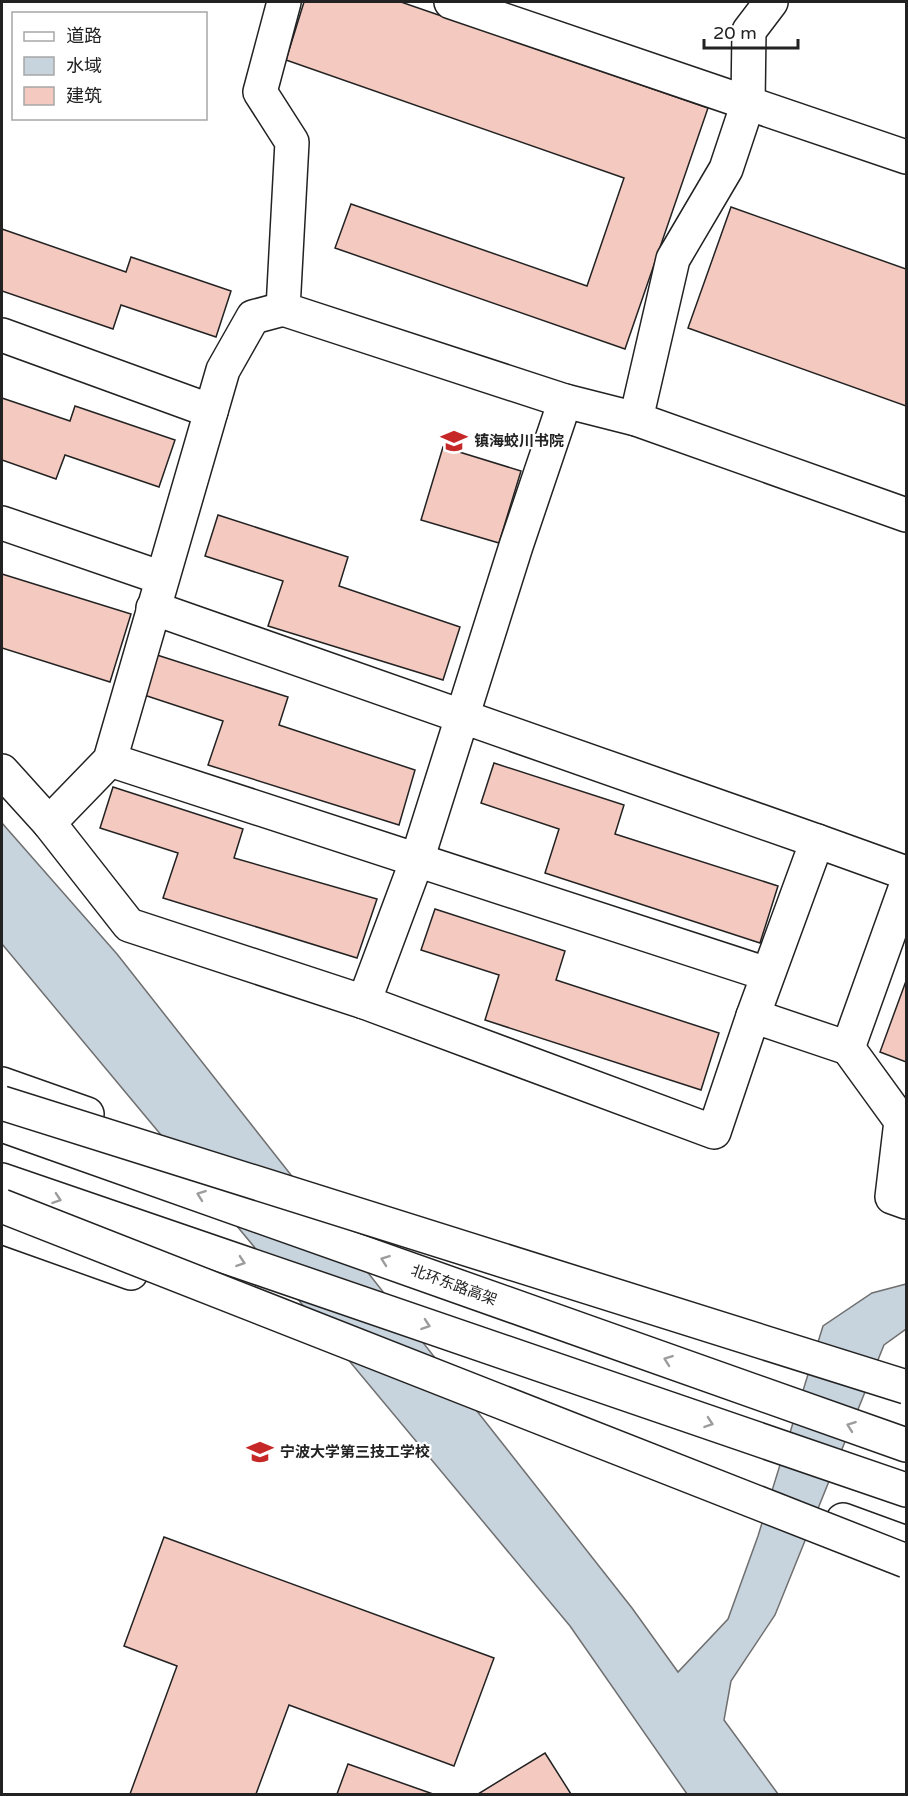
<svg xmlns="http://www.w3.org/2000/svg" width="908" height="1796" viewBox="0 0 908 1796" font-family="'Varela Round','Noto Sans SC',sans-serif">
  <rect width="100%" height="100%" fill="#fff"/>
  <polygon fill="#c7d3dd" stroke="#6f6f6f" stroke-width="1.5" points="2,823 117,954 632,1608 678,1672 728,1619 758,1536 823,1326 872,1293 906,1284 906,1329 884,1345 775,1615 731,1681 724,1720 778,1794 687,1794 570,1626 2,944"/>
  <g fill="#f3c9c0" stroke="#222" stroke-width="1.5">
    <polygon points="304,2 401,2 708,108 625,349 335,248 351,204 587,286 624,178 286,60"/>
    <polygon points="731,207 906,269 906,406 688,328"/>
    <polygon points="2,229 126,272 131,257 231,291 216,337 121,305 113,329 2,291"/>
    <polygon points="2,398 70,421 75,406 175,440 159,487 65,455 56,479 2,460"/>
    <polygon points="443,447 521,471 499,543 421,520"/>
    <polygon points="218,515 348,557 339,586 460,627 443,680 268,626 283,581 205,556"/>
    <polygon points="2,574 131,614 110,682 2,648"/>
    <polygon points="157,655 288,697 279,725 415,770 399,825 208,765 223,721 144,695"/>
    <polygon points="494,763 624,805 615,834 778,886 760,943 545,873 559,829 481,803"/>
    <polygon points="113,787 243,829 234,858 377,899 357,958 163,898 178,853 100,828"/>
    <polygon points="435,909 565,951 556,980 719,1033 701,1090 485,1020 499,975 421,950"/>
    <polygon points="906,981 906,1062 880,1052"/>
    <polygon points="164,1537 494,1658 454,1766 289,1705 256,1794 130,1794 177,1666 124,1646"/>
    <polygon points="545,1753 571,1794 478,1794"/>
    <polygon points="348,1764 433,1794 337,1794"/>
  </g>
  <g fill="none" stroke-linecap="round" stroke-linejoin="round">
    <g stroke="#222" stroke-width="36">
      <g id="minor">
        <polyline points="284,2 260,92 292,142 283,309 565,401 636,419 906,515"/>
        <polyline points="451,2 906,157"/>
        <polyline points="2,335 211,411"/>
        <polyline points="636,419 673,259 726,169 748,103 749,31 771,2"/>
        <polyline points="2,523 162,578"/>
        <polyline points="153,608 817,841 753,1016"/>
        <polyline points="110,760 767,974"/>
        <polyline points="2,771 49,823 129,925 364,1002 714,1132 753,1016 848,1048 906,886"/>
        <polyline points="49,823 110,760 223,370 253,317 283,309"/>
        <polyline points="817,841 906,873"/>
        <polyline points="364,1002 417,860 516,546 565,401"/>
        <polyline points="848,1048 901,1121 892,1197 906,1202"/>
      </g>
    </g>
    <g stroke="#222" stroke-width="36">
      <g id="major">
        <polyline points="2,1084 87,1114"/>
        <polyline points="2,1227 131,1273"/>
        <polyline points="843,1520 906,1543"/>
      </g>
    </g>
    <g stroke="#222" stroke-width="36">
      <g id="highway">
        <polyline points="2,1125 906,1445"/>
        <polyline points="2,1180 906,1490"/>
      </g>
    </g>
    <use href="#minor" stroke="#fff" stroke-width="33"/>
    <use href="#major" stroke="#fff" stroke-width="33"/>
    <use href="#highway" stroke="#fff" stroke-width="33"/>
    <g stroke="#222" stroke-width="36" stroke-linecap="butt">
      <g id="highway-bridge">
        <polyline points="2,1103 906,1387"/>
        <polyline points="2,1206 906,1561"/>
      </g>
    </g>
    <use href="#highway-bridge" stroke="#fff" stroke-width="33"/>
  </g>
  <defs><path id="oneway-chevron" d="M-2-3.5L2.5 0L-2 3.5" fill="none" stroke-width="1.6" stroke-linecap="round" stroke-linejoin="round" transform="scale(1.5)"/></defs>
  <g stroke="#9c9c9c">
    <use href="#oneway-chevron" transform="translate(201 1195) rotate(-160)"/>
    <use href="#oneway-chevron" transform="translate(57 1199) rotate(19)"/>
    <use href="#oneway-chevron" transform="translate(385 1260) rotate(-160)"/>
    <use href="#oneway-chevron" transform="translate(241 1262) rotate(19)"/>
    <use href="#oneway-chevron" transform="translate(426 1325) rotate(19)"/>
    <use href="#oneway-chevron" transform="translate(668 1360) rotate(-160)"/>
    <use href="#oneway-chevron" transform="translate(709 1423) rotate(19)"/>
    <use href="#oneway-chevron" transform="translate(851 1426) rotate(-160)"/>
  </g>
  <defs>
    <g id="school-bare" transform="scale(2.07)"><path d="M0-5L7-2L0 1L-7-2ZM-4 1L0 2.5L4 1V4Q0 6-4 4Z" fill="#c62828" stroke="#fff" stroke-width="2.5" paint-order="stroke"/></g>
    <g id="university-bare" transform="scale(2.07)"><path d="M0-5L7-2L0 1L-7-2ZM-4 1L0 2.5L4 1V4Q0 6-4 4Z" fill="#c62828" stroke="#fff" stroke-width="2.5" paint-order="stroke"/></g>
  </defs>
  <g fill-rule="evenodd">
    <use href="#school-bare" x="454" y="441"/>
    <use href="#university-bare" x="260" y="1452"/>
  </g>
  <g text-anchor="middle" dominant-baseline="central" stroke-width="4.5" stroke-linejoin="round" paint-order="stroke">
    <g font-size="15" font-weight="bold" fill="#222" stroke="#fff" text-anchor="start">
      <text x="474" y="441">镇海蛟川书院</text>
      <text x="280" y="1452">宁波大学第三技工学校</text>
    </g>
    <g font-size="15" fill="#222" stroke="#fff">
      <text transform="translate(454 1285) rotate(20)">北环东路高架</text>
    </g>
  </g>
  <rect width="908" height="1796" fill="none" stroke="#222222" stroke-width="6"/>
  <rect x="12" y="12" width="195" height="108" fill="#ffffff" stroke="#a7a7a7" stroke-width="1.5"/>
  <rect x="24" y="32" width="30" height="9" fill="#ffffff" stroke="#a7a7a7" stroke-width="1.5"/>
  <text x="66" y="42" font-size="18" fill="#222222">道路</text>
  <rect x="24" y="57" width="30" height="18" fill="#c7d3dd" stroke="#a7a7a7" stroke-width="1.5"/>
  <text x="66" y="72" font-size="18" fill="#222222">水域</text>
  <rect x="24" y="87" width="30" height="18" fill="#f3c9c0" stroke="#a7a7a7" stroke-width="1.5"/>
  <text x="66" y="102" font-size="18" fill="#222222">建筑</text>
  <path d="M704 39v9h94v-9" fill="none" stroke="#222222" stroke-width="3"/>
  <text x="713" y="39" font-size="18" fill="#222222" stroke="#ffffff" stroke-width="4.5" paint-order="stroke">20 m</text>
</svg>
